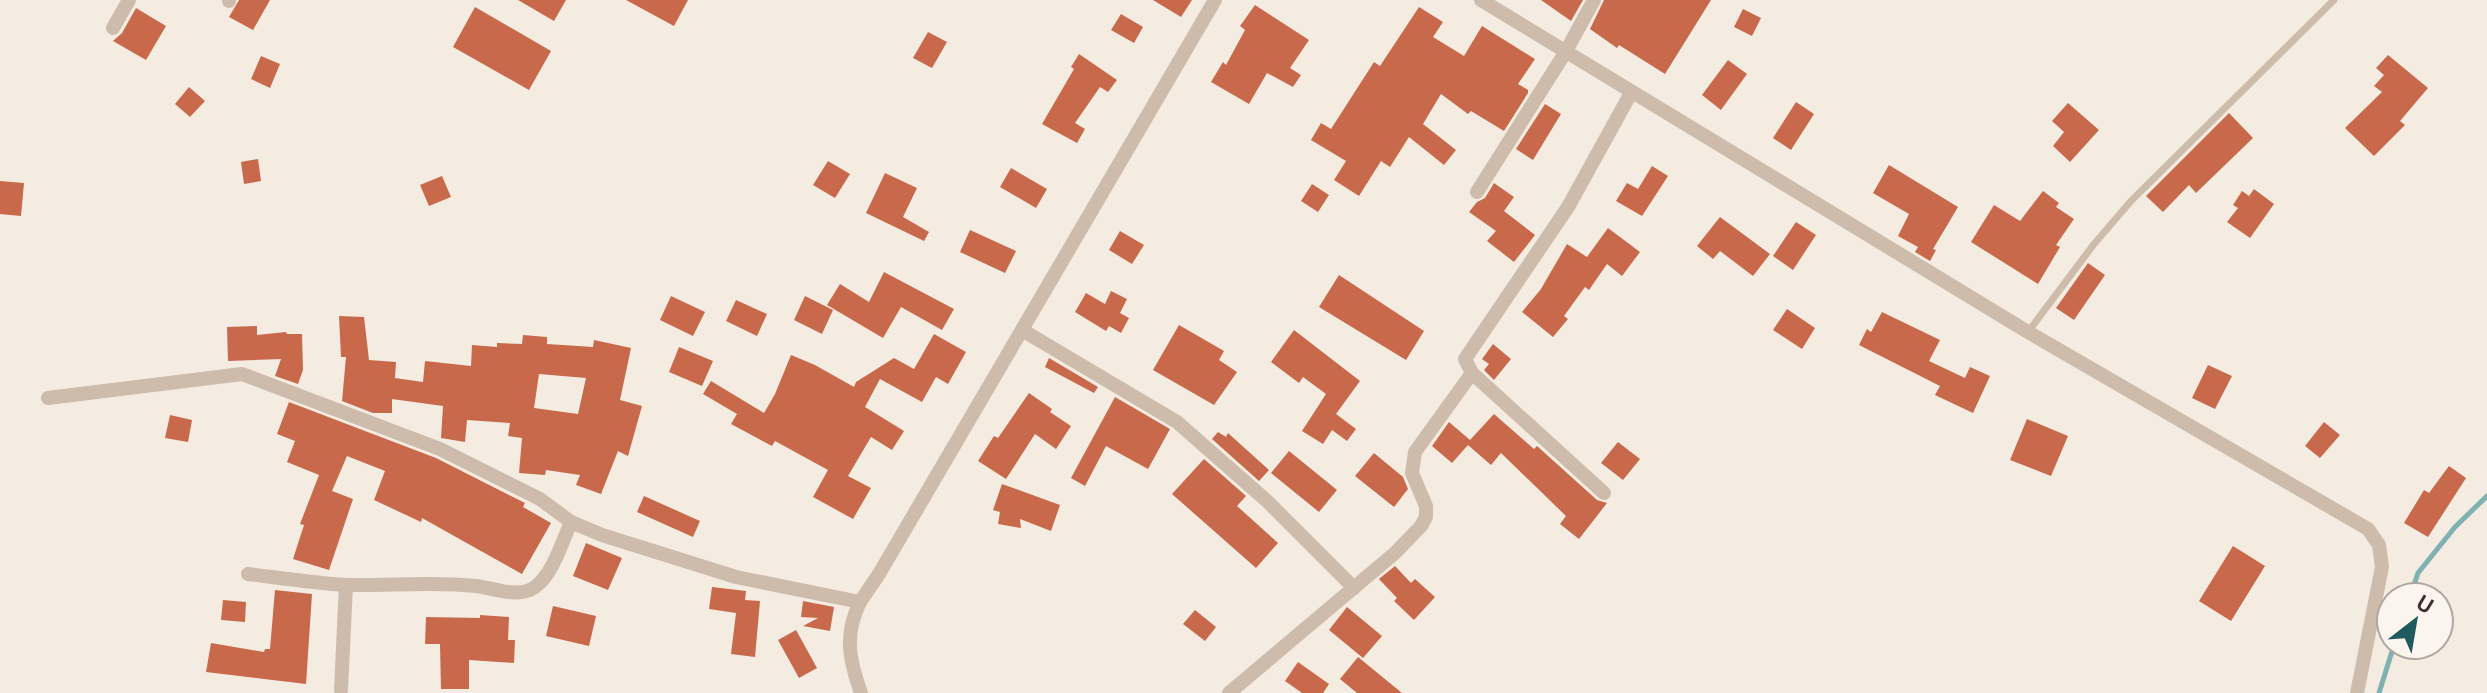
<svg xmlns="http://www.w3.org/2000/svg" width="2487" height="693" viewBox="0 0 2487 693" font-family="'Space Grotesk',sans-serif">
  <rect width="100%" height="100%" fill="#f4ebe1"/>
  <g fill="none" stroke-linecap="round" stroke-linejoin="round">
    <g stroke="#7fb0b2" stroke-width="5">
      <polyline points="2410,597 2418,573 2455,527 2487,496"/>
      <polyline points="2379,693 2394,645"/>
    </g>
  </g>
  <g fill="#c8694b" fill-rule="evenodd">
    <polygon points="239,0 270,0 253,30 229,17"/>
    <polygon points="518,0 566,0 554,21"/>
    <polygon points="626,0 688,0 674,26"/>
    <polygon points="1153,0 1192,0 1181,17"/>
    <polygon points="1541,0 1583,0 1571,21"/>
    <polygon points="1604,0 1711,0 1665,74 1619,45 1617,48 1590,29"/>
    <polygon points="1255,5 1309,40 1290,68 1301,75 1293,87 1267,73 1249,104 1211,82 1223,62 1226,65 1245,30 1240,26"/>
    <polygon points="475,7 551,51 529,90 453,47"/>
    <polygon points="1419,7 1443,22 1433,37 1464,56 1482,26 1535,59 1518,84 1528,90 1528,93 1504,131 1471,111 1468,114 1441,94 1423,124 1456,150 1444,165 1409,137 1390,167 1381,161 1359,196 1334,180 1346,161 1311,140 1321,123 1331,129 1374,62 1380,66"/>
    <polygon points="136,8 166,26 146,60 113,41 122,33"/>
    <polygon points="1743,9 1761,18 1752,36 1734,27"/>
    <polygon points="1121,14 1143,27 1134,43 1111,30"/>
    <polygon points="928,32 947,42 932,68 913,58"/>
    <polygon points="1079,54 1117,80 1108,92 1100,87 1075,123 1085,129 1077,143 1042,124 1074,69 1071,67"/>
    <polygon points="2388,55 2428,88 2400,121 2405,125 2374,156 2345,128 2382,92 2374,86 2384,75 2376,68"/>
    <polygon points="261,56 280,64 270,88 251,79"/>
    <polygon points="1728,60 1747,74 1721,110 1702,95"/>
    <polygon points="189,87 205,101 190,117 175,104"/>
    <polygon points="1796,102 1814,114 1791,150 1773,138"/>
    <polygon points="2068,103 2099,130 2070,162 2053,146 2064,132 2052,121"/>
    <polygon points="1545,104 1561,114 1533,160 1516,149"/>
    <polygon points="2229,113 2253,138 2196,193 2189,185 2163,212 2146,196"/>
    <polygon points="258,159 261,181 244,184 241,162"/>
    <polygon points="828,161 850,174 835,198 813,185"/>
    <polygon points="1889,165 1958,207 1933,249 1936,250 1930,261 1915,252 1918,247 1898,236 1909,214 1873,193"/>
    <polygon points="1652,166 1668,176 1642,216 1616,201 1627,183 1638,189"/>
    <polygon points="1011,168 1047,189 1036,208 1000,187"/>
    <polygon points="885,173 917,188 903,217 929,232 924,241 866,213"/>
    <polygon points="442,176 451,197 429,206 420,185"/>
    <polygon points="0,181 24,183 21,216 0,214"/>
    <polygon points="1494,183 1514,197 1504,211 1535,235 1514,262 1487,241 1496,231 1469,212 1477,202 1485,198"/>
    <polygon points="1312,184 1329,195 1318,212 1301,201"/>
    <polygon points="2254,189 2274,204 2250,238 2227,222 2238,208 2233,205 2242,191 2249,196"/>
    <polygon points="2043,191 2059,203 2056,207 2074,219 2056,245 2060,247 2038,284 1971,242 1994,205 2020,221"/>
    <polygon points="1720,217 1770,254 1753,276 1720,251 1713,259 1697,246"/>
    <polygon points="1796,222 1816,235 1793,270 1773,256"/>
    <polygon points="1608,228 1640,252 1622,276 1607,264 1589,290 1585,287 1564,316 1568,319 1553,337 1522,312 1541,289 1567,244 1587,257"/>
    <polygon points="970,230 1016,251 1005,273 960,252"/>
    <polygon points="1120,231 1144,245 1132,264 1109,250"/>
    <polygon points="2088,263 2105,275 2074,320 2056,308"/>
    <polygon points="884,272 954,309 942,330 901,307 883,338 827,305 840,284 869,302"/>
    <polygon points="1339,275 1424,331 1406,360 1319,307"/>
    <polygon points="1111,291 1127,299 1120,313 1129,318 1121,333 1109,326 1106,331 1075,312 1086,293 1105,304"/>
    <polygon points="671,296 705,312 693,336 660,320"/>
    <polygon points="805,296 833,310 822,334 794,320"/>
    <polygon points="736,300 767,314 757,336 726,321"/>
    <polygon points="1787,309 1815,328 1802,349 1773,330"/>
    <polygon points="1882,312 1940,340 1929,361 1965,378 1970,367 1990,376 1973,413 1935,395 1940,386 1859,345 1867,329 1871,332"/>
    <path d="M339,316L364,317L369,360L396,362L395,378L423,382L425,361L471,366L472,345L497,347V343L522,344L523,335L547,337V344L593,347L594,340L631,348L620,400L642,406L628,456L618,451L601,494L576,485L580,475L546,470L545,475L519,473L522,438L508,436L510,423L467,420L465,442L441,438L443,406L392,399V413H373L342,401L346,357H341ZM539,374L586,378L578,414L534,408Z"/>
    <polygon points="1179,325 1224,351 1219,360 1237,372 1214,405 1153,370"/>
    <polygon points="257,326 257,335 286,332 287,334 302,334 303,370 298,384 275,376 281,359 228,361 227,327"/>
    <polygon points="1294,330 1360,381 1336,414 1356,429 1347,441 1332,430 1323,444 1302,431 1326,394 1303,377 1299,383 1271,362"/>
    <polygon points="934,334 966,352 948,384 936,377 922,402 880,379 865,407 904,431 892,450 871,437 848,476 871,488 853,519 813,497 828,470 775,441 772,446 731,424 737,414 703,394 711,381 764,413 775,394 791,355 815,365 854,387 856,382 894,358 914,369"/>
    <polygon points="1493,344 1511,359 1494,380 1484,370 1489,364 1482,359"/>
    <polygon points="679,347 713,361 702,386 669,372"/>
    <polygon points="1049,358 1098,387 1094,393 1045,367"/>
    <polygon points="2208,365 2232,376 2215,409 2192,398"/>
    <polygon points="1029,393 1052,409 1050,412 1071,426 1056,449 1035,434 1006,479 978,461 994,436 998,438"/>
    <polygon points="1115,397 1170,429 1148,469 1106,446 1085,486 1071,478"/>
    <polygon points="289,402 436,458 525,503 523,507 551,523 522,574 422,518 421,522 374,500 385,471 347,456 332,491 353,499 329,570 293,559 304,525 300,524 319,475 287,462 295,441 277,434"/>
    <polygon points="1494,414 1534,449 1537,446 1597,500 1607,503 1579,539 1560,524 1566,516 1501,453 1491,465 1468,445 1452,463 1432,446 1449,422 1470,440"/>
    <polygon points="170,415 192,420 188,442 165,438"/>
    <polygon points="2027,419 2068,436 2051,476 2010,460"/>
    <polygon points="2324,422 2340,435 2320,458 2305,446"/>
    <polygon points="1218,432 1226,437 1228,433 1269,470 1259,481 1212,439"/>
    <polygon points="1618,442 1640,459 1623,480 1601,463"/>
    <polygon points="1289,451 1337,490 1319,512 1271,473"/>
    <polygon points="1374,453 1403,477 1408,489 1394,507 1355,476"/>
    <polygon points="1204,459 1246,496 1237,506 1278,543 1256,568 1172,494"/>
    <polygon points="2449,466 2466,478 2428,537 2404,523 2424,490 2429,493"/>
    <polygon points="1002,484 1060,505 1051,531 1020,519 1021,528 998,524 1000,512 993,510"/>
    <polygon points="644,496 700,521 693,537 637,512"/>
    <polygon points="586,543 622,558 608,590 573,576"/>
    <polygon points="2233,546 2265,566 2231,621 2199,601"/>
    <polygon points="1395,566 1411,583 1415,579 1435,597 1414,620 1394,601 1397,598 1379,579"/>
    <polygon points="712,587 746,591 745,600 760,601 755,657 731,654 736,613 709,609"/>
    <polygon points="275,590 312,594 306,684 206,672 211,643 264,652 265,649 270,649"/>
    <polygon points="223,600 246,602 245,622 221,620"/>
    <polygon points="803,601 834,607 830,631 803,626 818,618 801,617"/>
    <polygon points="553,606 596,616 589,646 546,636"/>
    <polygon points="1347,607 1382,636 1363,658 1329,630"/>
    <polygon points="1195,610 1216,627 1205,641 1183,624"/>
    <polygon points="480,615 509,617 508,640 515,640 514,663 469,660 469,689 441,689 440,644 425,644 426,617 480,618"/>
    <polygon points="796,630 817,668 799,678 778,640"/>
    <polygon points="1358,657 1402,693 1357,693 1340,679"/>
    <polygon points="1298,662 1329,684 1323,693 1302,693 1285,681"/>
  </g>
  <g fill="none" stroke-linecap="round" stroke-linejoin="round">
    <polyline stroke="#cdbbac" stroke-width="7" points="2028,332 2094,244 2131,201 2334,0"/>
    <g stroke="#cdbbac" stroke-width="14">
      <polyline points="1481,0 2028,332 2368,529 2379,545 2382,567 2357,693"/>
      <polyline points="229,1 229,0"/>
      <polyline points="113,28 129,0"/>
      <polyline points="1477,192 1565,53 1594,0"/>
      <polyline points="1022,330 1177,422 1267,501 1354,588"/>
      <polyline points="48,398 242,374 440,449 540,499 571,522 602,535 736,577 860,602 879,574 1215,0"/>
      <polyline points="1604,493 1472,373 1465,359 1568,207 1631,93"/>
      <path d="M248,574C281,578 314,583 346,585C390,586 432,581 476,586C494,588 519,599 535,587C553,574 562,542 571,522"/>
      <path d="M860,602C844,635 849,659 861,693"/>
      <polyline points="341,690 346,585"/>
      <polyline points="1229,693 1395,553 1421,526 1426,517 1426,506 1412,473 1415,452 1472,373"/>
    </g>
  </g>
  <g transform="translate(2415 621) rotate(31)"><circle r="38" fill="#fbf5ee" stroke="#aea6a0" stroke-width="2"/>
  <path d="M0-6L14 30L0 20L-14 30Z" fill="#1f5a5e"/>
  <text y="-12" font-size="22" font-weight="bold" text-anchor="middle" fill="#3b302b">U</text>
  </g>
</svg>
